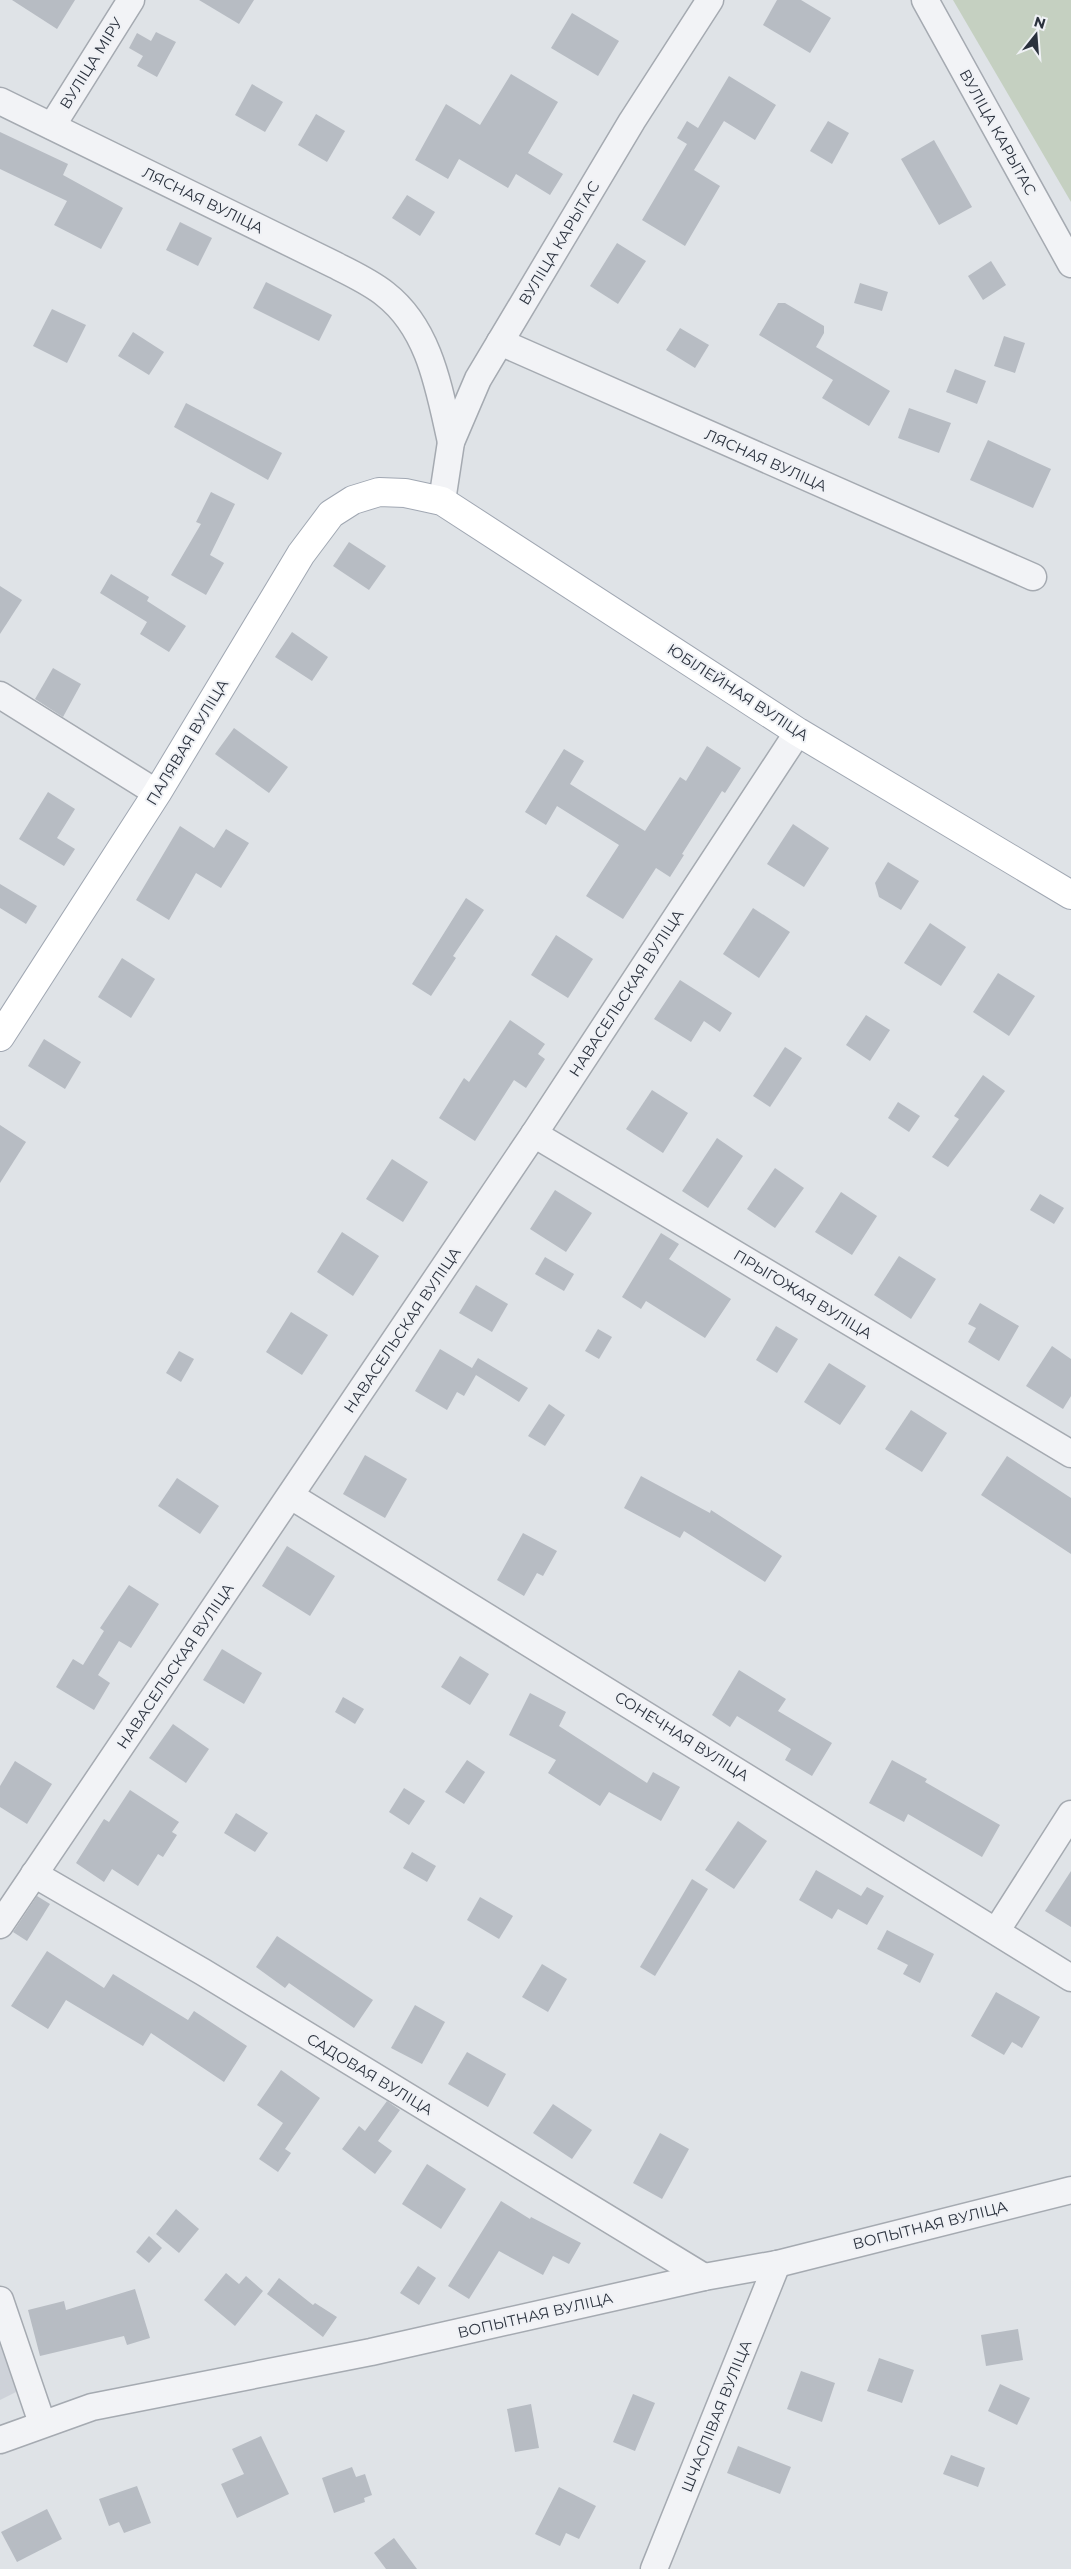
<svg xmlns="http://www.w3.org/2000/svg" width="1071" height="2569" viewBox="0 0 1071 2569" font-family="Montserrat,sans-serif">
  <rect width="100%" height="100%" fill="#dfe3e7"/>
  <polygon fill="#ced2d9" points="0,2327 20,2390 0,2400"/>
  <polygon fill="#c5d0c1" points="953,0 1071,0 1071,202"/>
  <g fill="#b7bcc3">
    <polygon points="12,0 75,0 57,29"/>
    <polygon points="199,0 254,0 239,24"/>
    <polygon points="777,0 801,0 831,18 810,53 763,25"/>
    <polygon points="572,13 619,41 598,76 551,48"/>
    <polygon points="156,32 176,42 157,77 137,66 143,56 129,48 137,33 151,41"/>
    <polygon points="511,74 558,102 528,153 563,174 550,195 516,174 508,188 459,159 448,179 415,160 446,104 480,125"/>
    <polygon points="729,76 776,105 755,140 724,121 694,170 720,186 685,246 642,220 687,144 677,138 687,121 698,128"/>
    <polygon points="252,84 283,102 265,132 235,115"/>
    <polygon points="316,114 345,131 327,162 298,145"/>
    <polygon points="828,121 849,133 832,164 810,151"/>
    <polygon points="0,132 68,164 63,175 123,208 101,249 54,225 67,201 0,169"/>
    <polygon points="934,140 972,207 939,225 901,159"/>
    <polygon points="407,195 435,212 420,236 392,218"/>
    <polygon points="180,222 212,238 198,266 166,250"/>
    <polygon points="617,243 646,261 618,304 590,286"/>
    <polygon points="991,261 1006,285 983,300 968,276"/>
    <polygon points="266,282 332,315 319,341 253,308"/>
    <polygon points="860,283 888,292 882,311 854,303"/>
    <polygon points="778,303 785,303 824,326 824,333 816,347 890,391 869,426 822,398 833,380 759,335"/>
    <polygon points="52,309 86,325 67,363 33,346"/>
    <polygon points="680,328 709,345 695,368 666,350"/>
    <polygon points="133,332 164,352 149,375 118,356"/>
    <polygon points="1004,336 1025,343 1015,373 994,366"/>
    <polygon points="955,369 986,381 977,404 946,392"/>
    <polygon points="186,403 282,453 268,480 174,427"/>
    <polygon points="909,408 951,423 939,453 898,438"/>
    <polygon points="988,440 1051,469 1033,508 970,480"/>
    <polygon points="211,492 235,504 210,555 224,563 206,595 171,575 201,524 196,522"/>
    <polygon points="349,542 386,566 369,590 333,566"/>
    <polygon points="111,574 149,597 147,601 186,626 169,652 140,634 147,622 100,593"/>
    <polygon points="0,586 22,600 0,634"/>
    <polygon points="292,632 328,657 312,681 275,657"/>
    <polygon points="53,668 81,684 63,717 35,699"/>
    <polygon points="234,728 288,767 269,793 215,754"/>
    <polygon points="707,746 741,768 725,793 722,791 682,854 684,855 670,877 656,868 623,919 586,896 619,845 557,806 546,825 525,812 564,749 584,761 570,784 645,831 680,777 686,781"/>
    <polygon points="48,792 75,809 57,838 75,849 64,866 19,839"/>
    <polygon points="793,824 829,848 804,887 767,864"/>
    <polygon points="180,826 214,848 226,829 249,843 221,888 196,873 169,920 136,900"/>
    <polygon points="888,862 919,881 901,910 879,897 875,883"/>
    <polygon points="0,884 37,906 26,924 0,908"/>
    <polygon points="466,898 484,910 453,956 456,958 431,996 412,984"/>
    <polygon points="753,908 790,932 759,978 723,954"/>
    <polygon points="930,923 966,947 941,986 904,963"/>
    <polygon points="556,935 593,959 568,998 531,975"/>
    <polygon points="122,958 155,979 131,1018 98,997"/>
    <polygon points="998,973 1035,996 1009,1036 973,1012"/>
    <polygon points="680,980 732,1013 720,1032 704,1021 691,1042 654,1019"/>
    <polygon points="866,1015 890,1030 870,1061 846,1045"/>
    <polygon points="510,1020 545,1044 538,1054 545,1059 526,1088 514,1080 475,1141 439,1118 464,1078 469,1082"/>
    <polygon points="44,1039 81,1062 65,1089 28,1066"/>
    <polygon points="785,1047 802,1058 770,1107 753,1096"/>
    <polygon points="983,1075 1005,1091 948,1167 932,1157 959,1119 954,1116"/>
    <polygon points="652,1090 688,1113 663,1153 626,1129"/>
    <polygon points="898,1102 920,1116 909,1132 888,1118"/>
    <polygon points="0,1125 26,1142 0,1183"/>
    <polygon points="717,1138 743,1156 708,1208 682,1191"/>
    <polygon points="392,1159 428,1182 403,1222 366,1199"/>
    <polygon points="775,1168 804,1188 775,1228 747,1209"/>
    <polygon points="555,1190 592,1213 566,1252 530,1229"/>
    <polygon points="841,1192 877,1216 852,1255 815,1232"/>
    <polygon points="1040,1194 1064,1208 1054,1224 1030,1210"/>
    <polygon points="342,1232 379,1256 353,1296 317,1272"/>
    <polygon points="661,1233 679,1244 669,1259 731,1299 705,1338 646,1301 641,1309 622,1297"/>
    <polygon points="899,1256 936,1279 911,1319 874,1295"/>
    <polygon points="545,1257 574,1274 564,1291 535,1274"/>
    <polygon points="476,1285 508,1304 492,1332 459,1313"/>
    <polygon points="980,1303 1019,1326 999,1361 968,1342 976,1328 968,1324"/>
    <polygon points="291,1312 328,1335 302,1375 266,1352"/>
    <polygon points="776,1326 798,1339 777,1373 756,1360"/>
    <polygon points="598,1329 612,1337 599,1359 585,1351"/>
    <polygon points="1052,1346 1071,1359 1071,1396 1063,1409 1026,1386"/>
    <polygon points="440,1349 472,1368 478,1358 528,1388 519,1402 476,1375 464,1396 457,1392 447,1410 415,1391"/>
    <polygon points="179,1351 194,1359 181,1382 166,1373"/>
    <polygon points="829,1363 866,1386 840,1425 804,1402"/>
    <polygon points="549,1404 565,1415 545,1446 528,1436"/>
    <polygon points="911,1410 947,1433 922,1472 885,1449"/>
    <polygon points="365,1455 407,1479 385,1518 343,1494"/>
    <polygon points="1007,1456 1071,1498 1071,1554 981,1495"/>
    <polygon points="641,1476 710,1513 711,1510 782,1556 765,1582 684,1531 680,1538 624,1508"/>
    <polygon points="177,1478 219,1506 200,1534 158,1506"/>
    <polygon points="523,1533 557,1551 543,1576 537,1573 524,1596 497,1580"/>
    <polygon points="287,1546 335,1576 310,1616 262,1586"/>
    <polygon points="129,1585 159,1604 131,1648 119,1641 98,1675 110,1683 94,1710 56,1687 73,1659 83,1665 104,1631 100,1628"/>
    <polygon points="222,1649 262,1673 244,1704 203,1680"/>
    <polygon points="460,1656 489,1674 470,1705 441,1687"/>
    <polygon points="739,1670 786,1699 778,1711 832,1743 812,1776 785,1760 791,1749 737,1716 730,1727 712,1715"/>
    <polygon points="530,1693 566,1712 559,1726 647,1783 653,1772 680,1787 661,1821 609,1792 600,1806 548,1773 556,1760 509,1735"/>
    <polygon points="343,1697 364,1709 355,1724 335,1712"/>
    <polygon points="173,1724 209,1749 186,1783 149,1758"/>
    <polygon points="467,1760 485,1772 464,1804 445,1792"/>
    <polygon points="892,1760 927,1779 925,1782 1000,1825 982,1857 908,1814 904,1822 869,1803"/>
    <polygon points="15,1761 52,1784 27,1824 0,1807 0,1786"/>
    <polygon points="404,1788 425,1801 409,1825 389,1812"/>
    <polygon points="130,1790 179,1822 172,1832 177,1835 163,1857 158,1854 138,1886 112,1869 104,1882 76,1863 104,1819 109,1822"/>
    <polygon points="236,1813 268,1833 255,1852 224,1833"/>
    <polygon points="738,1821 767,1841 734,1889 705,1870"/>
    <polygon points="412,1852 436,1866 427,1882 403,1868"/>
    <polygon points="816,1870 861,1896 867,1887 884,1896 867,1925 838,1909 832,1919 799,1900"/>
    <polygon points="1071,1871 1071,1927 1045,1911"/>
    <polygon points="692,1879 708,1889 655,1976 640,1967"/>
    <polygon points="37,1896 50,1904 27,1941 13,1932"/>
    <polygon points="480,1897 513,1916 499,1939 467,1920"/>
    <polygon points="887,1930 934,1954 920,1983 903,1974 908,1965 877,1949"/>
    <polygon points="277,1936 373,2000 354,2028 289,1983 285,1988 256,1967"/>
    <polygon points="47,1951 104,1988 113,1974 188,2020 194,2011 247,2046 224,2082 151,2033 143,2046 66,2000 48,2029 11,2006"/>
    <polygon points="542,1964 567,1979 548,2012 522,1997"/>
    <polygon points="996,1992 1040,2017 1022,2048 1012,2042 1004,2055 971,2036"/>
    <polygon points="415,2005 445,2022 422,2064 391,2048"/>
    <polygon points="467,2052 506,2074 488,2107 448,2084"/>
    <polygon points="281,2070 320,2098 285,2149 291,2153 278,2172 259,2159 283,2123 257,2105"/>
    <polygon points="387,2101 400,2110 378,2141 392,2151 375,2174 342,2149 359,2126 365,2131"/>
    <polygon points="553,2104 592,2130 572,2159 533,2133"/>
    <polygon points="660,2133 689,2149 662,2199 633,2183"/>
    <polygon points="427,2164 466,2189 441,2229 402,2204"/>
    <polygon points="501,2201 530,2219 531,2217 581,2243 569,2264 553,2256 543,2275 499,2251 469,2299 448,2286"/>
    <polygon points="176,2209 199,2229 179,2253 156,2234"/>
    <polygon points="149,2236 162,2248 149,2263 136,2252"/>
    <polygon points="418,2266 436,2278 419,2305 400,2293"/>
    <polygon points="226,2273 239,2284 246,2276 263,2291 235,2326 204,2300"/>
    <polygon points="279,2278 313,2305 315,2303 337,2317 323,2337 267,2294"/>
    <polygon points="135,2289 150,2338 127,2345 124,2336 40,2356 28,2310 64,2301 66,2310"/>
    <polygon points="1018,2329 1023,2360 986,2366 981,2335"/>
    <polygon points="879,2358 914,2370 902,2403 867,2391"/>
    <polygon points="801,2371 835,2383 822,2422 787,2409"/>
    <polygon points="1000,2384 1030,2398 1017,2425 988,2411"/>
    <polygon points="633,2394 655,2403 635,2451 613,2442"/>
    <polygon points="531,2404 539,2448 515,2452 507,2409"/>
    <polygon points="261,2436 289,2494 237,2518 221,2484 244,2474 232,2449"/>
    <polygon points="738,2446 791,2467 780,2494 727,2473"/>
    <polygon points="951,2455 985,2468 978,2487 943,2474"/>
    <polygon points="352,2467 356,2477 365,2474 372,2495 364,2498 365,2502 334,2513 322,2478"/>
    <polygon points="137,2486 151,2523 124,2533 119,2522 109,2526 99,2499"/>
    <polygon points="559,2487 596,2506 579,2539 566,2533 560,2546 535,2534"/>
    <polygon points="47,2509 62,2539 17,2562 1,2532"/>
    <polygon points="394,2538 417,2569 386,2569 374,2553"/>
  </g>
  <g fill="none" stroke-linecap="round" stroke-linejoin="round">
    <g stroke="#a5aab1" stroke-width="29">
      <g id="minor">
        <polyline points="925,0 1071,264"/>
        <path d="M0,101L335,265C352,274 370,282 385,294C430,329 439,389 451,442"/>
        <polyline points="52,126 131,0"/>
        <polyline points="500,342 1033,577"/>
        <polyline points="442,501 451,442 478,379 632,121 710,0"/>
        <polyline points="0,695 157,793"/>
        <polyline points="534,1134 1071,1454"/>
        <polyline points="291,1496 1071,1978"/>
        <polyline points="34,1874 203,1972 704,2277"/>
        <polyline points="0,1925 534,1134 798,732"/>
        <polyline points="997,1930 1071,1814"/>
        <polyline points="0,2300 42,2423"/>
        <polyline points="0,2440 92,2407 371,2352 704,2277 777,2264 1071,2190"/>
        <polyline points="654,2569 777,2264"/>
      </g>
    </g>
    <g stroke="#a0a7b2" stroke-width="30">
      <polyline id="major" points="0,1037 157,793 301,554 331,514 353,500 379,492 405,493 442,501 798,732 1071,895"/>
    </g>
    <use href="#minor" stroke="#f2f3f6" stroke-width="26"/>
    <use href="#major" stroke="#fff" stroke-width="28"/>
  </g>
  <g text-anchor="middle" dominant-baseline="central" stroke-width="4" stroke-linejoin="round" paint-order="stroke">
    <g font-size="15" fill="#2a313d" stroke="#eff1f5">
      <text transform="translate(91 63) rotate(-58)">ВУЛІЦА МІРУ</text>
      <text transform="translate(998 132) rotate(61)">ВУЛІЦА КАРЫТАС</text>
      <text transform="translate(203 200) rotate(26)">ЛЯСНАЯ ВУЛІЦА</text>
      <text transform="translate(559 243) rotate(-59)">ВУЛІЦА КАРЫТАС</text>
      <text transform="translate(766 460) rotate(24)">ЛЯСНАЯ ВУЛІЦА</text>
      <text transform="translate(738 692) rotate(33)">ЮБІЛЕЙНАЯ ВУЛІЦА</text>
      <text transform="translate(187 742) rotate(-59)">ПАЛЯВАЯ ВУЛІЦА</text>
      <text transform="translate(626 993) rotate(-57)">НАВАСЕЛЬСКАЯ ВУЛІЦА</text>
      <text transform="translate(803 1294) rotate(31)">ПРЫГОЖАЯ ВУЛІЦА</text>
      <text transform="translate(402 1330) rotate(-56)">НАВАСЕЛЬСКАЯ ВУЛІЦА</text>
      <text transform="translate(175 1666) rotate(-56)">НАВАСЕЛЬСКАЯ ВУЛІЦА</text>
      <text transform="translate(682 1736) rotate(32)">СОНЕЧНАЯ ВУЛІЦА</text>
      <text transform="translate(370 2074) rotate(31)">САДОВАЯ ВУЛІЦА</text>
      <text transform="translate(930 2225) rotate(-14)">ВОПЫТНАЯ ВУЛІЦА</text>
      <text transform="translate(535 2315) rotate(-13)">ВОПЫТНАЯ ВУЛІЦА</text>
      <text transform="translate(716 2416) rotate(-68)">ШЧАСЛІВАЯ ВУЛІЦА</text>
    </g>
  </g>
  <g transform="translate(1036 35) rotate(17)" stroke="#eff1f5" stroke-width="4" paint-order="stroke">
  <path d="M0-4L9 19L0 12L-9 19Z" fill="#2a313d"/>
  <text y="-8" font-size="14" font-weight="bold" text-anchor="middle" fill="#2a313d">N</text>
  </g>
</svg>
